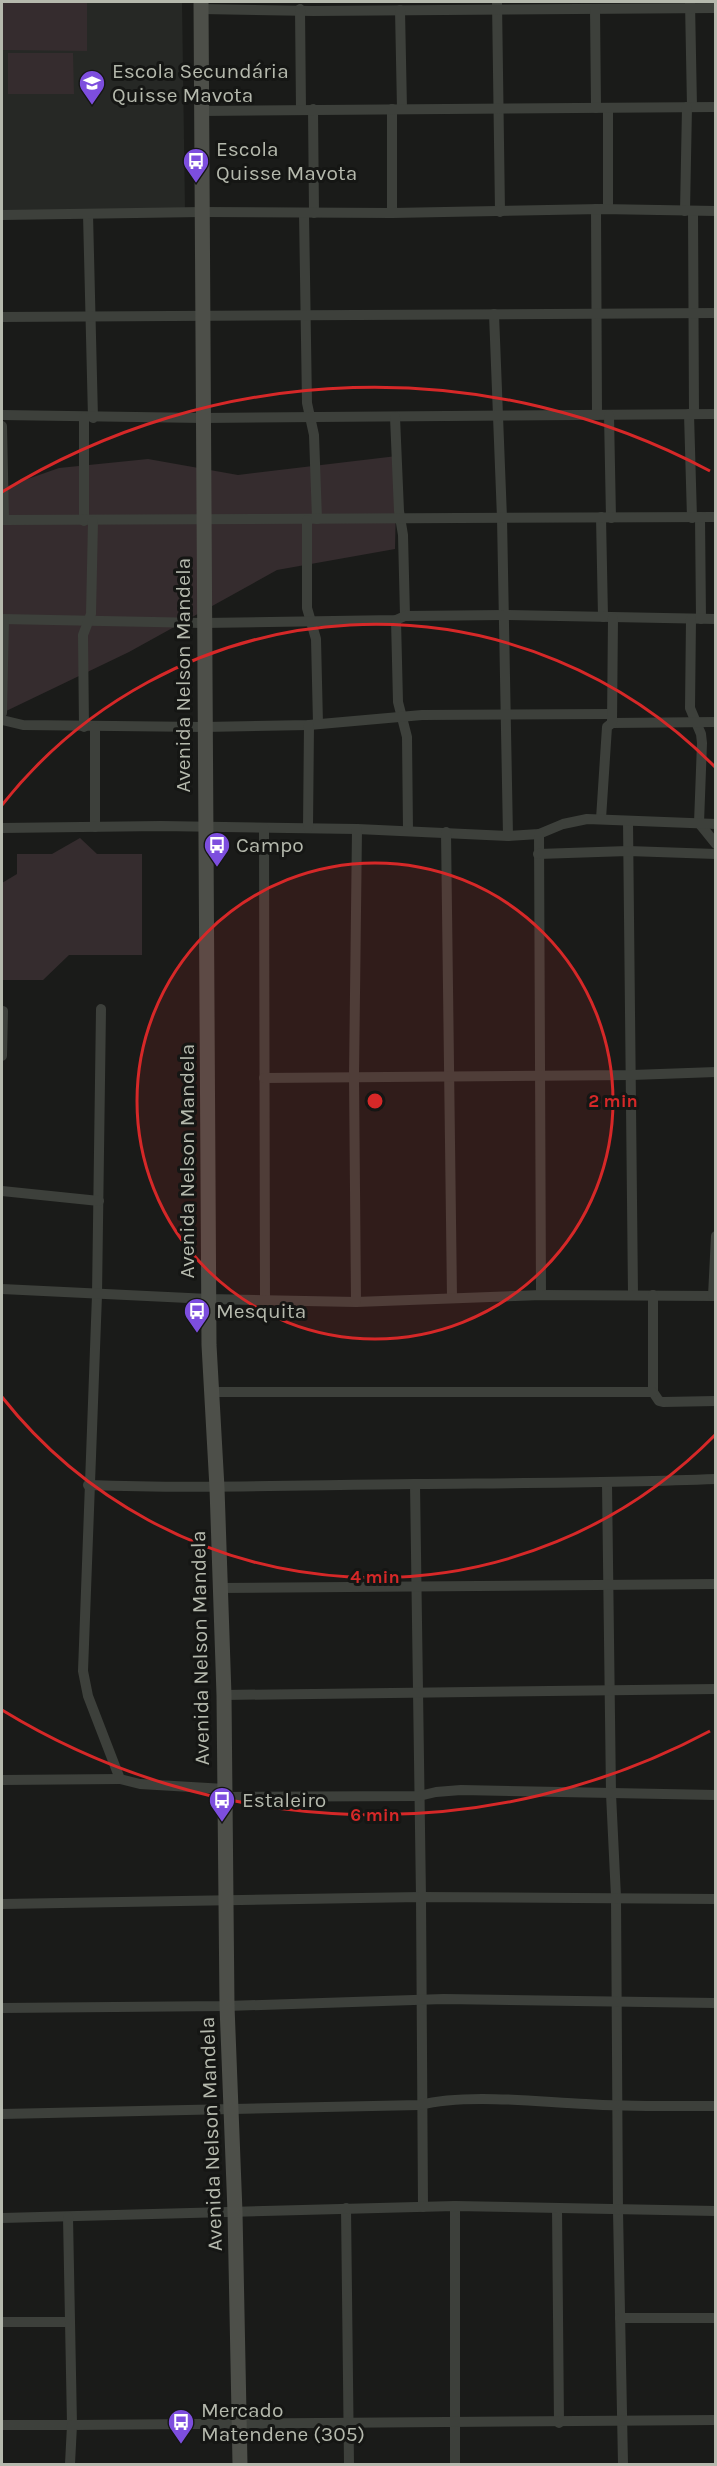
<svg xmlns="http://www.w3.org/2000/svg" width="717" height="2466" viewBox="0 0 717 2466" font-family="Karla,sans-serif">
  <rect width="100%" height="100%" fill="#1a1b19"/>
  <polygon fill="#262825" points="2,2 182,2 185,210 2,211"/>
  <g fill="#352c2e">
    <polygon points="2,2 87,2 87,51 2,50"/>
    <polygon points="8,53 73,53 74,94 8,94"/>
    <polygon points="397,456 395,549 277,570 129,652 2,713 2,488 59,468 148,459 238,475"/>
    <polygon points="80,838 97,854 142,854 142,955 69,955 43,980 2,980 2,883 17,874 17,854 52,854"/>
  </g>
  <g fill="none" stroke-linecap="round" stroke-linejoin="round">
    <g stroke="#3d403b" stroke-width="10">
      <polyline points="497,2 500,212"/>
      <polyline points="690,2 692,107"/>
      <polyline points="201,9 313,11 716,8"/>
      <polyline points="300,9 301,110"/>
      <polyline points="595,9 596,108"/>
      <polyline points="400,10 402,109"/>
      <polyline points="608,108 608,209"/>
      <polyline points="313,109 314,213"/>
      <polyline points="392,109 392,213"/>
      <polyline points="201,111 716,107"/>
      <polyline points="596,209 597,415"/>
      <polyline points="685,211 687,107"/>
      <polyline points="693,211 694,414"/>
      <polyline points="304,213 307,403 314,435 317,519"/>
      <polyline points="88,214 93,418"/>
      <polyline points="2,215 202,212 392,213 601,209 716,211"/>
      <polyline points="494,314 502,518 508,836"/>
      <polyline points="2,317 716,313"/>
      <polyline points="689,414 692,518"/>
      <polyline points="2,415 203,418 716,414"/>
      <polyline points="609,415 611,518"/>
      <polyline points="84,417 84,521"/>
      <polyline points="395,417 399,511 403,535 405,616"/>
      <polyline points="2,426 4,520"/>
      <polyline points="601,517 603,617"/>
      <polyline points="700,517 701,619"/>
      <polyline points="2,520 716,517"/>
      <polyline points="307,520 307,608 316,639 318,724"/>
      <polyline points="2,619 203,623 396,620 405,616 504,615 716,619"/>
      <polyline points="691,619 690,708 701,734 702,743 699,823 716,844"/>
      <polyline points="396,620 398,702 407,737 408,830"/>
      <polyline points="2,713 4,619"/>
      <polyline points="2,720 23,725 204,727 309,725 422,715 612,714"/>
      <polyline points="612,723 716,722"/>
      <polyline points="84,727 83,635 91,614 93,521"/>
      <polyline points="95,727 95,827"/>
      <polyline points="601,819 607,727 612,723 613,618"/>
      <polyline points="628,822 633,1295"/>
      <polyline points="2,828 161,826 357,829 508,836 539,834 563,824 587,819 716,824"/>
      <polyline points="264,828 265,1300"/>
      <polyline points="308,828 309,725"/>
      <polyline points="446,832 452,1298"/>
      <polyline points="539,834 541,1295"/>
      <polyline points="538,854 628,851 716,854"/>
      <polyline points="101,1009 97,1295 83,1671 88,1696 120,1779 140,1784 225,1789"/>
      <polyline points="2,1056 3,1011"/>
      <polyline points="264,1078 632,1075 716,1072"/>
      <polyline points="2,1191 99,1201"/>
      <polyline points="2,1289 209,1299 356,1302 541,1295 716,1296"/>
      <polyline points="653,1295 653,1392 659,1401 663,1402 716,1401"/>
      <polyline points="713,1296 716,1236"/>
      <polyline points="356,1302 354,1076 357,829"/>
      <polyline points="211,1392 653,1392"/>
      <polyline points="415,1484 421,1897 423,2207"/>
      <polyline points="607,1484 611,1794 616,1897 618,2211 623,2464"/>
      <path d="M88,1485C197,1489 306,1485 415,1484C516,1483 615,1483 716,1479"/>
      <polyline points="220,1588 716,1584"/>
      <polyline points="224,1695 716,1689"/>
      <polyline points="2,1780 120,1779"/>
      <polyline points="225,1797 419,1796 436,1792 461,1790 716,1795"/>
      <polyline points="2,1904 421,1897 716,1899"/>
      <polyline points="2,2008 227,2006 444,1999 716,2003"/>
      <path d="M2,2114L420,2105C466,2093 538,2102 586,2104C629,2107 672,2106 716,2106"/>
      <polyline points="455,2206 455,2464"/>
      <polyline points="346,2208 349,2464"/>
      <polyline points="557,2208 559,2423"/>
      <polyline points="2,2218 455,2206 716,2211"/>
      <polyline points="620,2318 716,2318"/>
      <polyline points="2,2322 69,2322"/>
      <polyline points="2,2425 72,2425 68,2217"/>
      <polyline points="70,2464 72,2425 716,2420"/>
    </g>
    <polyline stroke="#4d4f49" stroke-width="15" points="201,2 209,1345 217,1488 224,1695 227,2006 235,2212 240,2464"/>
  </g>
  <circle cx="375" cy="1101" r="238" fill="#d62828" fill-opacity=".12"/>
  <g fill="none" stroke="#d62828" stroke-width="3">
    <circle cx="375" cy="1101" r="238"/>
    <path d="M715 1435A476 476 0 0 1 2 1397M2 805A476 476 0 0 1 715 767"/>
    <path d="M710 1731A714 714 0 0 1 2 1710M2 492A714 714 0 0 1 710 471"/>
  </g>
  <defs>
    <g id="school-pin" transform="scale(1.35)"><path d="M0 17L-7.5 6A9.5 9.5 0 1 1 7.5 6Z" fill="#7d4ede" stroke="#151614"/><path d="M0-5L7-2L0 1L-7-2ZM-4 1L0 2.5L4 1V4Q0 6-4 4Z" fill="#fff"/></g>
    <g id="bus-pin" transform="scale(1.35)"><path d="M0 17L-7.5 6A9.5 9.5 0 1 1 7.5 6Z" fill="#7d4ede" stroke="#151614"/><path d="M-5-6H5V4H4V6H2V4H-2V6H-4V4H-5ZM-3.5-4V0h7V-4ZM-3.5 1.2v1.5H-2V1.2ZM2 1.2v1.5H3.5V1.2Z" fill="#fff"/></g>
  </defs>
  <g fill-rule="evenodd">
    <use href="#school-pin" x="92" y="83"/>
    <use href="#bus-pin" x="196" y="161"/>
    <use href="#bus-pin" x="217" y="845"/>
    <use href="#bus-pin" x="197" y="1311"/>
    <use href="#bus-pin" x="222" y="1800"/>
    <use href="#bus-pin" x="181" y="2422"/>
  </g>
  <g text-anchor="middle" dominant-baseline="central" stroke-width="6" stroke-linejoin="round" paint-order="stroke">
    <g font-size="21" fill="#b5b9ad" stroke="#151614" text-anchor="start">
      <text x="112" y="71">Escola Secundária<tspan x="112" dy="24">Quisse Mavota</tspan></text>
      <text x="216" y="149">Escola<tspan x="216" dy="24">Quisse Mavota</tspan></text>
      <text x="236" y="845">Campo</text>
      <text x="216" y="1311">Mesquita</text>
      <text x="242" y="1800">Estaleiro</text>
      <text x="201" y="2410">Mercado<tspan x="201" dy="24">Matendene (305)</tspan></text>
    </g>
    <g font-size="21" fill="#b5b9ad" stroke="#151614">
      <text transform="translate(183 675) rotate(-90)">Avenida Nelson Mandela</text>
      <text transform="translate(187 1161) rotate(-90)">Avenida Nelson Mandela</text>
      <text transform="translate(200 1648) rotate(-91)">Avenida Nelson Mandela</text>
      <text transform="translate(211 2134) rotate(-92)">Avenida Nelson Mandela</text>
    </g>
  </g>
  <circle cx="375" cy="1101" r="9" fill="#d62828" stroke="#151614" stroke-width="3"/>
  <g font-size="18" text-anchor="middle" font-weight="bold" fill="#d62828" stroke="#151614" stroke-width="6" stroke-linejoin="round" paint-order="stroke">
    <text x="613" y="1107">2 min</text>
    <text x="375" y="1583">4 min</text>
    <text x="375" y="1821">6 min</text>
  </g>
  <rect width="717" height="2466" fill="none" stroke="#b5b9ad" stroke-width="6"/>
</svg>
